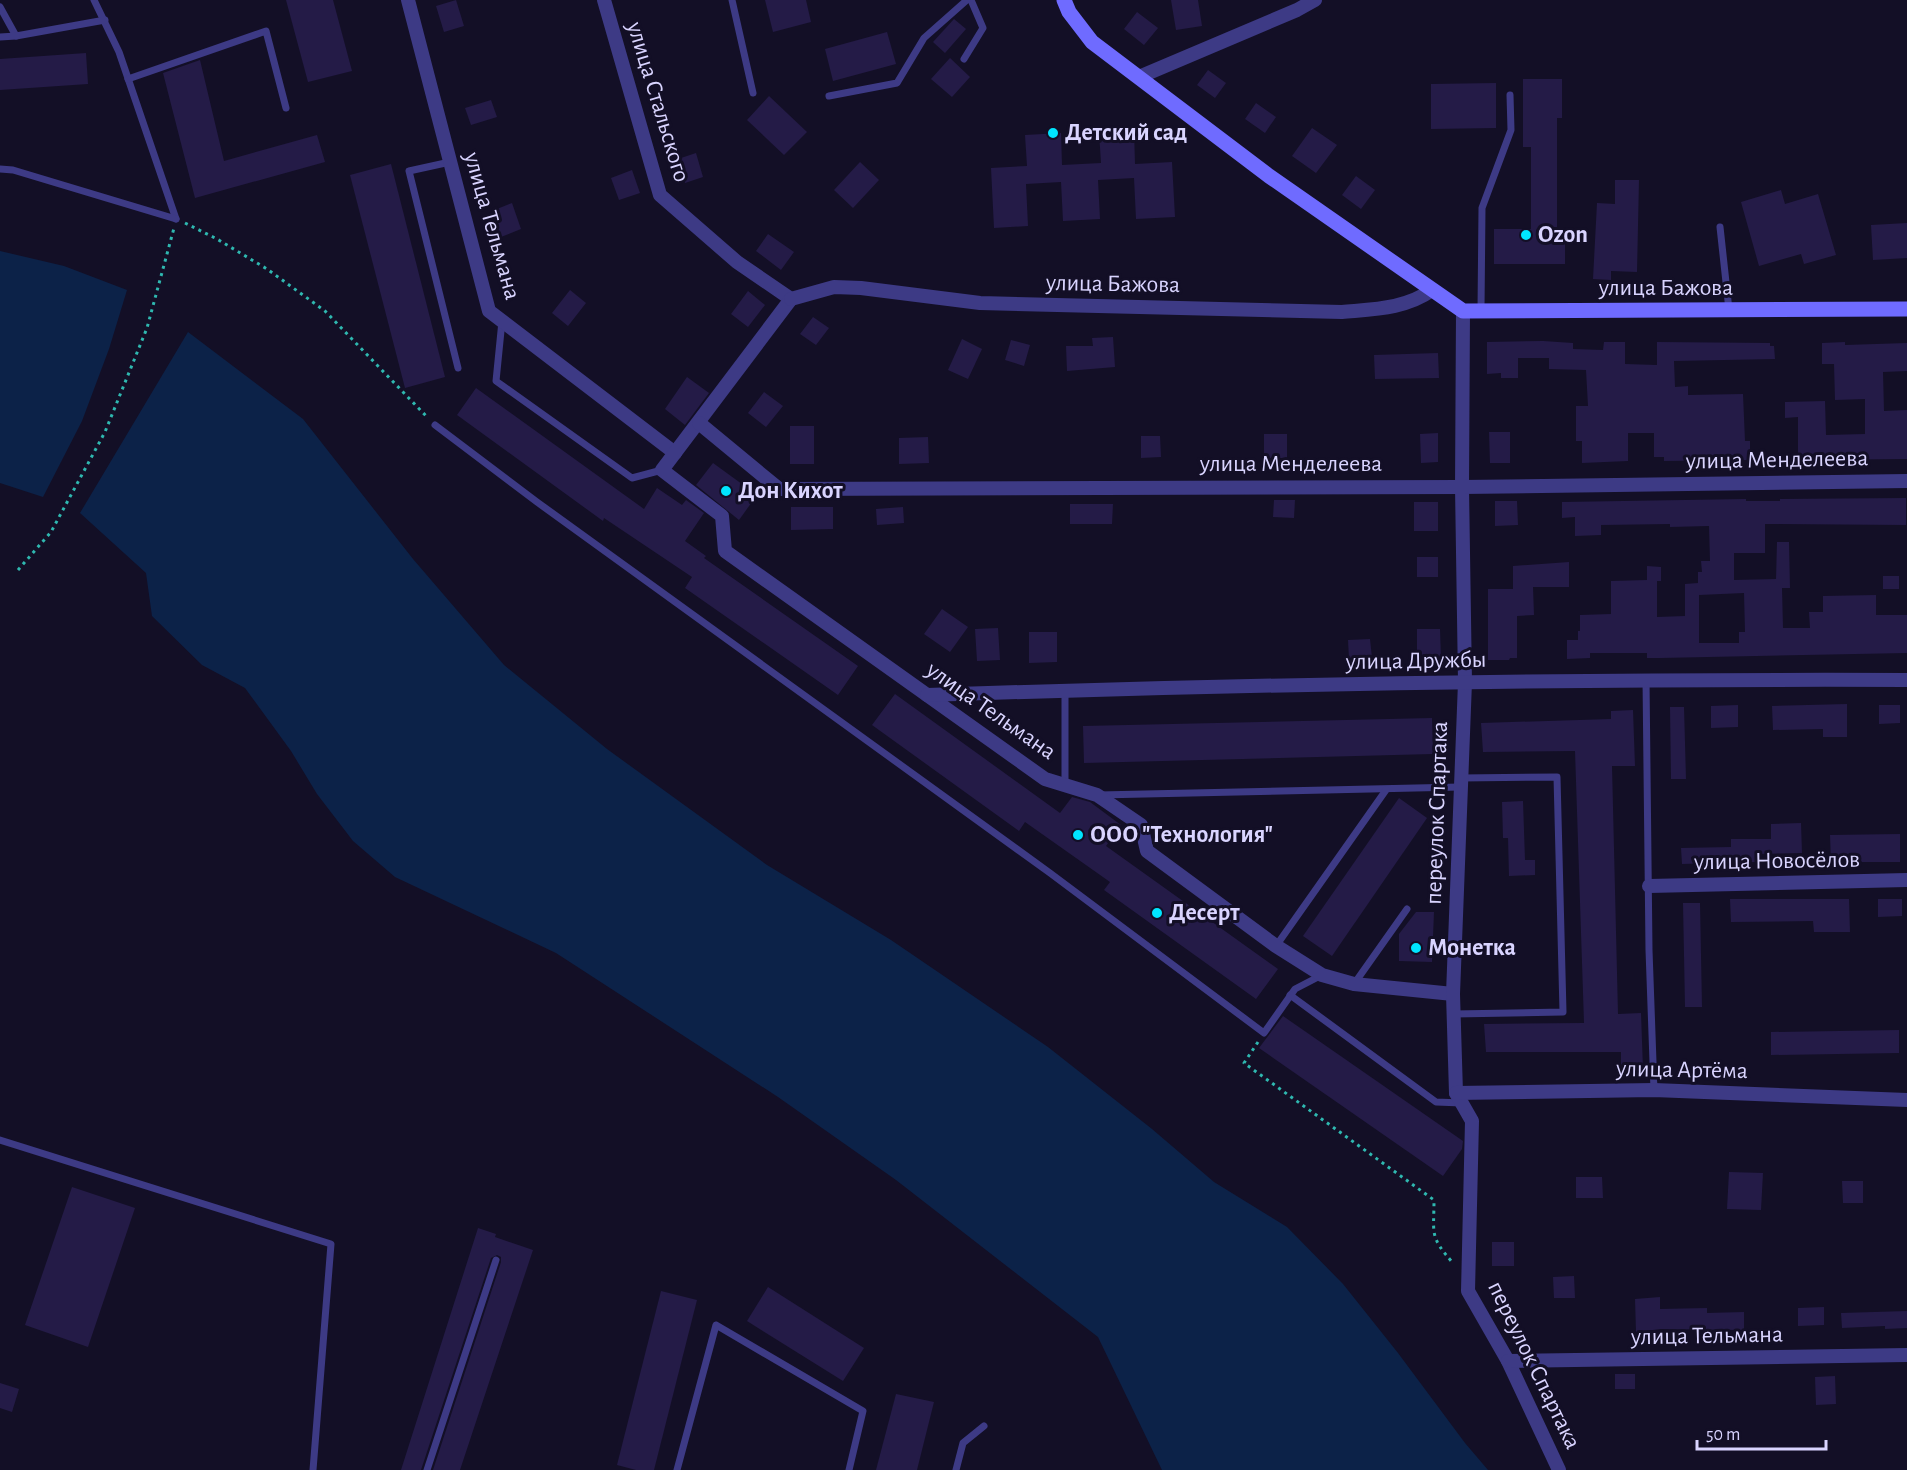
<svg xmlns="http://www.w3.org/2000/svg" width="1907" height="1470" viewBox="0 0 1907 1470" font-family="'Alegreya Sans',sans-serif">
  <rect width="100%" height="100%" fill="#130f26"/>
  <g fill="#0c2248">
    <polygon points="0,251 64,266 127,290 109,349 82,421 43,497 0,483"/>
    <polygon points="188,332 303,419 413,559 504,665 607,749 767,865 891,940 1048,1047 1152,1129 1214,1182 1287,1227 1343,1284 1398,1353 1465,1443 1488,1470 1162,1470 1098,1337 896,1180 778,1097 556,953 395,877 353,841 317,794 291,751 245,688 202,665 152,616 146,573 80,513"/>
  </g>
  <g fill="#241b47" fill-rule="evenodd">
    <polygon points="286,0 333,0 352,71 308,82"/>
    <polygon points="456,0 464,26 444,32 436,6"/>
    <polygon points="765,0 806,0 811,22 773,32"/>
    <polygon points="1171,0 1198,0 1202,26 1176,30"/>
    <polygon points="1137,12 1158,28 1144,45 1124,29"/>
    <polygon points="954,19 966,29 945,53 933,42"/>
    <polygon points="887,32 896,64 833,81 825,49"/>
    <polygon points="86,53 88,84 0,90 0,59"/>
    <polygon points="950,58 970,77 952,97 931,79"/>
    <polygon points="200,60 224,161 317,135 325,162 195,198 163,73"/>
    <polygon points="1208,70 1226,83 1215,98 1197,85"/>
    <polygon points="1523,79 1562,79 1562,118 1557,118 1557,229 1565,229 1565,264 1494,264 1494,229 1531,229 1531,147 1523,147"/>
    <polygon points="1496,83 1496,128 1431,129 1431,84"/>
    <polygon points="769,96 807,132 784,155 747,120"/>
    <polygon points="491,100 497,117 471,125 465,108"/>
    <polygon points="1256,103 1276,117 1265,133 1245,119"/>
    <polygon points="1312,128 1337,145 1316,173 1292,156"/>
    <polygon points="1134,130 1135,164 1172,162 1175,217 1136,219 1134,178 1098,180 1100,219 1063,221 1061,182 1026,184 1028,226 994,228 991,168 1027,166 1025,135 1061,133 1062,165 1101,163 1099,132"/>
    <polygon points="696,153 703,177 685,183 678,159"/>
    <polygon points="860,162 879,180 853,208 834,190"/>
    <polygon points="391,164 445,377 405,388 350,175"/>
    <polygon points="632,170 640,193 619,200 611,178"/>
    <polygon points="1356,176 1375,190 1361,209 1342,195"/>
    <polygon points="1615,180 1639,180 1637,272 1611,271 1611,280 1593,279 1597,203 1615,204"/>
    <polygon points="1781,190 1785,204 1818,194 1836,255 1804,264 1801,254 1759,266 1741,202"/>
    <polygon points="512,203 521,229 501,237 492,211"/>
    <polygon points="1907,223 1907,258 1873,260 1871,225"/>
    <polygon points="768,234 794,252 781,270 756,251"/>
    <polygon points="570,290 586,303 568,326 552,313"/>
    <polygon points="748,291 765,305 748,327 731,314"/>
    <polygon points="813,317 829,328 816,345 800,334"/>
    <polygon points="1113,337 1115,367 1067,371 1066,346 1093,346 1092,338"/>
    <polygon points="962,339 982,349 968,379 948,370"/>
    <polygon points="1011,340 1030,345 1024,366 1005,360"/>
    <polygon points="1543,341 1573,343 1573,349 1603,350 1604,342 1625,342 1625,364 1657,365 1657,342 1770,343 1770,346 1774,346 1775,359 1674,361 1675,387 1688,386 1688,395 1743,394 1745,441 1750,441 1750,460 1664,461 1664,457 1654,457 1654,433 1628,433 1628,461 1582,463 1582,441 1576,441 1576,406 1588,406 1586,370 1549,369 1549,358 1518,358 1518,378 1501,378 1501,373 1487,374 1487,342"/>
    <polygon points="1845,342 1845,345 1907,343 1907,371 1883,372 1884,411 1907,410 1907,459 1798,460 1798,417 1785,418 1785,402 1825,401 1826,435 1865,434 1865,399 1835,400 1834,364 1822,364 1822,343"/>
    <polygon points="1438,353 1439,378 1375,379 1374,355"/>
    <polygon points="687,377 709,393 685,425 665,409"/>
    <polygon points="476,388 644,509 657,488 682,505 686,500 704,513 685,541 706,556 704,558 858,666 838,695 685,588 692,577 604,518 603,521 457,415"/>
    <polygon points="764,392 783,406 766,427 748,413"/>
    <rect x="790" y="426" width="24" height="38"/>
    <polygon points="1489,432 1510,432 1510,463 1490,463"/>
    <polygon points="1438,433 1438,462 1421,463 1420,434"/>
    <rect x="1264" y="434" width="23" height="24"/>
    <polygon points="1141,436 1160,436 1161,457 1141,458"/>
    <polygon points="928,437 929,463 899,464 899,438"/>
    <polygon points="713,463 757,495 739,520 696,485"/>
    <path d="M1906,498V525L1765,524V553H1734V580L1776,579L1777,542H1789L1790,588H1782L1783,628H1810L1809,612H1823V596L1876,595V615H1907V653L1660,658H1647V653H1590V658L1567,659V640H1578V631H1580V615L1611,614V581L1647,580V566L1661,567V581H1657V617L1685,616V584L1698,583V572H1702L1701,561H1710L1709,526L1670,527V524L1601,525V535L1575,536V517L1562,518V502L1746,499V501H1780V499ZM1699,585V595L1744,593L1745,632H1739V643H1699Z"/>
    <polygon points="1274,500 1295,500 1294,518 1273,517"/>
    <polygon points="1495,501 1517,501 1518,525 1495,526"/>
    <rect x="1414" y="502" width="24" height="29"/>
    <polygon points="1070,504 1113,504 1112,524 1070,524"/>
    <polygon points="791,507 833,507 833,529 791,530"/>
    <polygon points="903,507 904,523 877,525 876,509"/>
    <rect x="1417" y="557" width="21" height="20"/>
    <polygon points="1569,562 1569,587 1533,587 1534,615 1517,616 1517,658 1510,658 1509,660 1488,660 1488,589 1513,589 1513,566"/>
    <rect x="1883" y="576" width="16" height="13"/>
    <polygon points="942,609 968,627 950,652 924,634"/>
    <polygon points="998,628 1000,660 977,661 975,629"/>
    <polygon points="1417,629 1440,629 1441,659 1417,659"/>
    <polygon points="1029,632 1057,632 1057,662 1029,663"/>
    <polygon points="1370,639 1372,658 1349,659 1348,640"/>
    <polygon points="895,694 1060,813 1072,797 1090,802 1121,825 1106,846 1278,969 1256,999 1104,890 1110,882 1025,822 1019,831 872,725"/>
    <polygon points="1847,704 1847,737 1823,737 1823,729 1773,730 1772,706"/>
    <polygon points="1738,705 1738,727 1711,728 1711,706"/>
    <polygon points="1879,705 1900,705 1900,723 1879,724"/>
    <polygon points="1670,707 1684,707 1686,779 1671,779"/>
    <polygon points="1633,710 1635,766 1612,766 1618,1014 1641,1013 1643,1069 1621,1070 1621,1052 1486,1052 1484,1024 1584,1023 1575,751 1483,752 1481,723 1611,719 1611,711"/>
    <polygon points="1432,718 1433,754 1084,763 1083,726"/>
    <polygon points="1399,798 1427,818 1332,956 1303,936"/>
    <polygon points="1523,801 1525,860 1535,860 1535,875 1509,876 1508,838 1503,838 1502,802"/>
    <polygon points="1801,823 1802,853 1756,854 1756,862 1682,864 1681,848 1731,847 1731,839 1771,839 1771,824"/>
    <polygon points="1900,834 1900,862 1831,862 1830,835"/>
    <polygon points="1730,899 1849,899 1850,932 1814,932 1813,921 1731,922"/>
    <polygon points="1878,899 1902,899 1902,916 1878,917"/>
    <polygon points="1683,903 1700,903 1702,1007 1685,1007"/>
    <polygon points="1416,912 1434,912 1432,962 1399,961 1399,934"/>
    <polygon points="1283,1016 1463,1141 1462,1149 1443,1176 1259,1048"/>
    <polygon points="1899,1030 1899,1053 1771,1055 1771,1032"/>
    <polygon points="1729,1172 1763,1173 1761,1210 1727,1209"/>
    <polygon points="1576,1177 1602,1177 1603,1198 1576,1198"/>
    <polygon points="1842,1181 1863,1181 1863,1203 1843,1203"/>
    <polygon points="72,1187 135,1208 88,1347 25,1325"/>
    <polygon points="478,1228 496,1234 495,1237 533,1250 460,1470 433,1470 501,1262 501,1257 497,1255 491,1258 421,1470 401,1470"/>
    <rect x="1492" y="1242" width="22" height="24"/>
    <polygon points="1574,1276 1575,1298 1554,1298 1553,1277"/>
    <polygon points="768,1287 864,1348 843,1381 747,1321"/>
    <polygon points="661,1291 697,1300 654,1470 636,1470 617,1465"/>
    <polygon points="1660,1297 1660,1309 1707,1308 1707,1313 1744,1312 1744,1330 1661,1329 1636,1332 1635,1299"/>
    <polygon points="1824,1307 1824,1325 1798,1326 1798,1308"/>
    <polygon points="1907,1311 1907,1328 1885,1329 1885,1326 1842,1328 1841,1313"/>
    <rect x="1615" y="1374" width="20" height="15"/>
    <polygon points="1835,1376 1836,1404 1816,1405 1815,1377"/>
    <polygon points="0,1383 19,1389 12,1412 0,1408"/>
    <polygon points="896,1394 934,1402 917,1470 876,1470"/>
  </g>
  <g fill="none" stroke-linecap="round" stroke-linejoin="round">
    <g stroke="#2fb8b0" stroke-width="3" stroke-dasharray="3 4.5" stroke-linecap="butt">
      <polyline points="185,223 217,239 267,269 325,311 428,418"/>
      <polyline points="18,570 51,532 105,432 147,328 174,228"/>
      <path d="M1258,1042L1244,1063L1434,1200C1434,1234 1429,1236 1453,1263"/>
    </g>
    <g stroke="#3d3a85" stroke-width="7">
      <polyline points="94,0 119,52 176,219"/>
      <polyline points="732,0 753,93"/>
      <polyline points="0,7 16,36 105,20"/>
      <polyline points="0,37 16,36"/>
      <polyline points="964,59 983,28 971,0"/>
      <polyline points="128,79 266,31 286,108"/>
      <polyline points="829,96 897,83 924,38 967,0"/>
      <polyline points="450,162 409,171 458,368"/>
      <polyline points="0,169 13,170 176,219"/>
      <polyline points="1720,227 1729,310"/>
      <polyline points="1481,310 1482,208 1511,130 1510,95"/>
      <polyline points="502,321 496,381 632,478 662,470"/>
      <polyline points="435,425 537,502 1050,873 1264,1033 1295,989 1322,975"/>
      <polyline points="1646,679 1649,950 1654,1090"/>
      <polyline points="1065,784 1065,691"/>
      <polyline points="1099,795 1460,787"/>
      <polyline points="1276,946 1386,790"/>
      <polyline points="1354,984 1407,909"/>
      <polyline points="1290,995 1436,1102 1462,1103"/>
      <polyline points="1454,1014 1563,1012 1557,777 1461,778"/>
      <polyline points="0,1140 331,1244 313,1470"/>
      <polyline points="427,1470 496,1260"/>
      <polyline points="677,1470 716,1325 863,1411 849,1470"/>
      <polyline points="956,1470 963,1443 984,1426"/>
    </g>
    <g stroke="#3d3a85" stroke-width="14">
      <polyline points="408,0 489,311 675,453"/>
      <polyline points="604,0 660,195 737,262 791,299"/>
      <polyline points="1139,77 1297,10 1315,0"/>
      <polyline points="791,299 662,470 722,516 725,551 1045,779 1097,795 1141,825 1147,851 1276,946 1322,975 1354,984 1453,994"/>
      <path d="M791,299L834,287L861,288L980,303L1342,312C1374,309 1405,309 1432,290"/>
      <polyline points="1463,311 1462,487 1465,682 1453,994 1456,1093 1472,1121 1468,1291 1508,1361 1559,1470"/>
      <polyline points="699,423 779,489 1462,487 1907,481"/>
      <path d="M927,695C1253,684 1580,679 1907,680"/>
      <polyline points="1649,886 1907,880"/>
      <polyline points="1456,1093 1654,1090 1907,1100"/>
      <polyline points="1508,1361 1907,1355"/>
    </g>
    <polyline stroke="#6f6bff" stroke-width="15" points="1064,0 1069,12 1092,42 1269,176 1463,311 1907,309"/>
  </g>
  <g fill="#00e5ff" stroke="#130f26" stroke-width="2">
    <circle cx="1053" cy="133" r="6"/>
    <circle cx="1526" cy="235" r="6"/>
    <circle cx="726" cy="491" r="6"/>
    <circle cx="1078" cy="835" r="6"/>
    <circle cx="1157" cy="913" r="6"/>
    <circle cx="1416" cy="948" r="6"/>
  </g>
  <g text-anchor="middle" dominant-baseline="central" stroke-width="6" stroke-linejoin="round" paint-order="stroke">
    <g font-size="24" fill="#d9d4ff" stroke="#130f26">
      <text transform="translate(658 102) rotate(73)">улица Стальского</text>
      <text transform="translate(492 226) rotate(74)">улица Тельмана</text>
      <text transform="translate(1113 284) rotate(1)">улица Бажова</text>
      <text x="1666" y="288">улица Бажова</text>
      <text transform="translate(1777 460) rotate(-1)">улица Менделеева</text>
      <text x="1291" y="464">улица Менделеева</text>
      <text transform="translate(1416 661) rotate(-1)">улица Дружбы</text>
      <text transform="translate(991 711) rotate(35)">улица Тельмана</text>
      <text transform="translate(1437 813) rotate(-88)">переулок Спартака</text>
      <text transform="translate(1777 861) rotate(-1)">улица Новосёлов</text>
      <text transform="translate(1682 1070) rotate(1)">улица Артёма</text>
      <text transform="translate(1707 1336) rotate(-1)">улица Тельмана</text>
      <text transform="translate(1534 1365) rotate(64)">переулок Спартака</text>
    </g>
    <g font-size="24" font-weight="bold" fill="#d9d4ff" stroke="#130f26" text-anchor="start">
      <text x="1065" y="133">Детский сад</text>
      <text x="1538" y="235">Ozon</text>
      <text x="738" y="491">Дон Кихот</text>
      <text x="1090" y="835">ООО "Технология"</text>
      <text x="1169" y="913">Десерт</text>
      <text x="1428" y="948">Монетка</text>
    </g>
  </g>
  <path d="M1697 1440v9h129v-9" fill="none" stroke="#d9d4ff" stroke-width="3"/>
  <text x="1706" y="1440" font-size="18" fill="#d9d4ff" stroke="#130f26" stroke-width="4.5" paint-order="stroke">50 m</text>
</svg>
